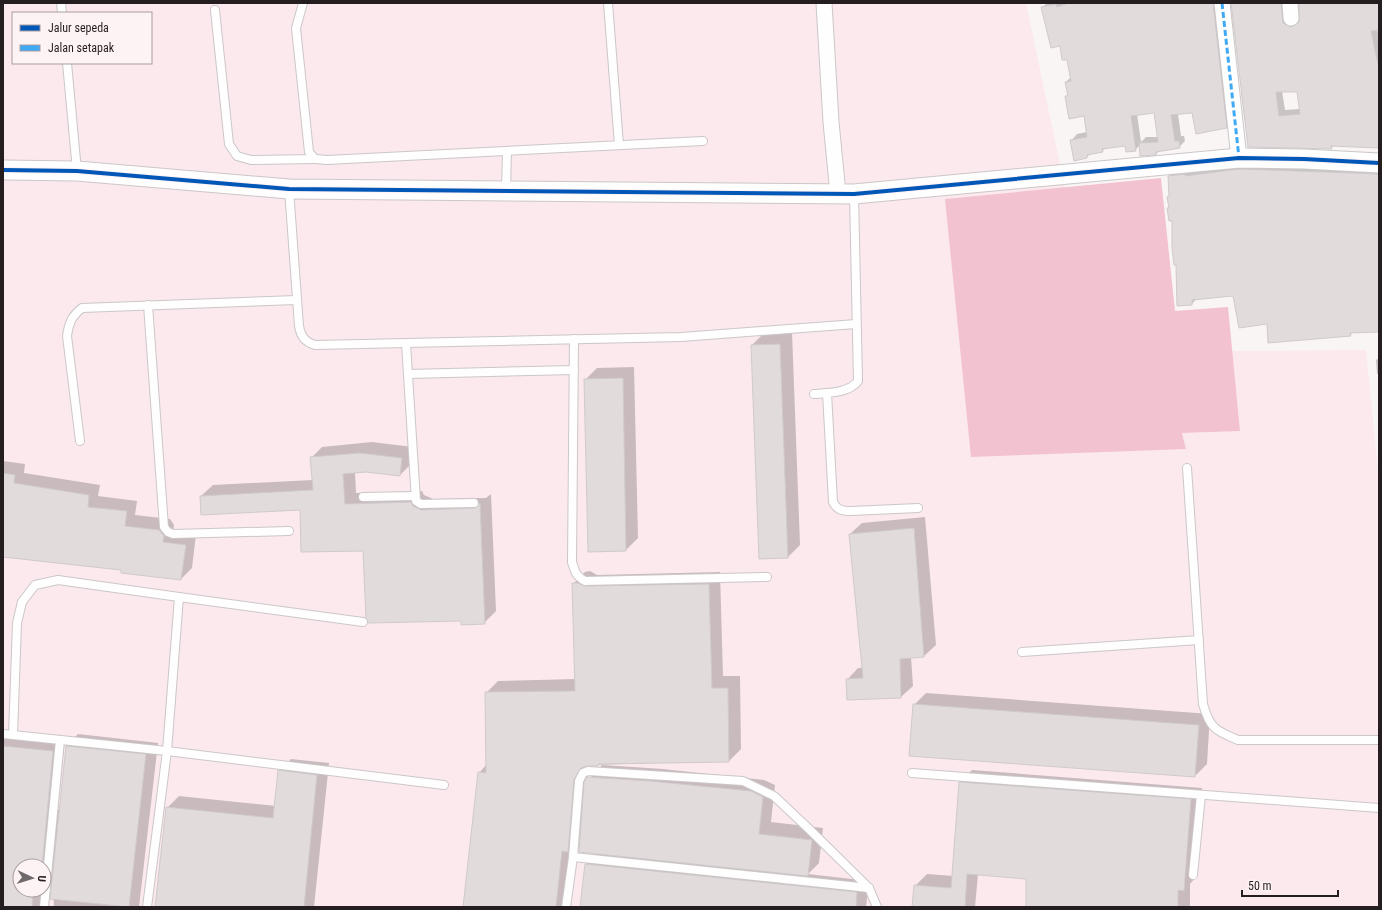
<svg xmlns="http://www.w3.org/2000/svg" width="1382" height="910" viewBox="0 0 1382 910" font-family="'Roboto Condensed',sans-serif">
  <rect width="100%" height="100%" fill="#faf5f5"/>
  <path fill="#fbe9ed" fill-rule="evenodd" d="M3,3H1026L1065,188L945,199L1186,449L1182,433L1240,431L1232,351L1366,350L1379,481V907H3ZM13,13H151V63H13ZM20,866H44V890H20Z"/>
  <polygon fill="#f3c2d0" points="1161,178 1175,311 1228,307 1240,431 1182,433 1186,449 971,457 945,199"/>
  <g fill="#0003" fill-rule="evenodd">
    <path d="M1047,3H1219L1232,122L1226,127L1193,112L1178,114L1181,136H1184L1185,141L1179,147L1160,150L1156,154L1141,155L1140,145L1135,150L1126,145L1106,148L1102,151L1091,153L1087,157L1072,140L1077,134L1087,132L1084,115L1066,97L1068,94L1066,82L1071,77L1068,58L1042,8ZM1155,112L1158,137H1146L1141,142L1137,114Z"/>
    <path d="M1232,3H1287L1289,17L1298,22L1300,21V3H1379V29H1377L1379,38V147L1335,145L1331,148L1249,146ZM1282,91H1298L1300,109L1285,110Z"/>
    <polygon points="1246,164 1379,168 1379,331 1353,332 1350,335 1268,323 1234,295 1197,298 1192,304 1173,220 1168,208 1170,207 1168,197 1170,195 1169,176 1174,170"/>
    <polygon points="792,332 800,545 788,557 752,345 764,333"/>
    <polygon points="1379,358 1379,374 1377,374 1376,360"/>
    <polygon points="634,367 638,538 626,550 585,380 597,368"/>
    <polygon points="372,442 413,447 411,464 400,475 366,471 355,472 356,493 422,491 424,495 433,499 486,498 491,494 496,611 484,623 462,620 364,550 301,509 202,514 201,496 213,485 313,480 311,458 322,447"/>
    <polygon points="3,461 25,464 24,473 100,485 98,496 137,501 135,515 170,519 174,525 173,531 196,534 192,568 181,579 123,569 3,557"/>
    <polygon points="925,517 936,645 924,656 911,657 913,686 901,697 848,699 847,680 858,668 863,668 850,534 862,523"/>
    <polygon points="590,571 597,575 720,572 723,676 740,676 741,749 729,761 588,765 585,768 584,785 602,765 663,769 764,780 775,785 771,822 823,828 819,863 808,874 869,881 866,907 581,907 586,864 597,853 581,837 573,846 566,907 464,907 479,773 487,764 486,693 498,681 576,679 573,584 585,572"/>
    <polygon points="926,693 1210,714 1207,764 1195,776 914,705"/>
    <path d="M3,733L65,739L58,810H60L66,746L78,734L158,743L139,907H54L53,883L43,892L42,907H3ZM20,866H44V890H20Z"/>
    <polygon points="291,759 329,763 314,907 156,907 167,808 179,796 276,806 279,771"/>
    <polygon points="972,770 1202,788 1195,878 1190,884 1190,907 1027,907 1027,878 978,874 975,907 914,907 915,886 927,874 953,876 960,782"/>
  </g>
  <g fill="#e1dbdc" stroke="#d0cacb" fill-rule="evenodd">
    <polygon points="1069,3 1213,3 1227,128 1196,134 1192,113 1171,115 1175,141 1179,141 1180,148 1156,152 1156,155 1140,156 1139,143 1158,142 1154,113 1131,116 1136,151 1126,152 1125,146 1102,149 1103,152 1087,155 1087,158 1074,161 1070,140 1087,137 1084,116 1069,119 1065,96 1068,96 1065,82 1071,81 1067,60 1062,60 1060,46 1051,48 1041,7 1056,4 1057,7"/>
    <path d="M1231,3H1281L1283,23L1291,27L1299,22V3H1379V30L1371,31L1379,69V148L1331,146L1332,149L1248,147ZM1276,92H1297L1300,114L1279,116Z"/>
    <polygon points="1239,169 1379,174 1379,332 1350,333 1351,336 1268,343 1267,324 1239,328 1233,296 1192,300 1192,305 1177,306 1176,265 1174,265 1172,248 1172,221 1169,221 1167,208 1169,208 1167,197 1169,196 1168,176 1185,174 1185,176"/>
    <polygon points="780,344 788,558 759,559 751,345"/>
    <polygon points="623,378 626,551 588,552 584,379"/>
    <polygon points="360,453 402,458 400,476 366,472 343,474 345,504 411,502 413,506 421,510 474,508 480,503 485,624 461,625 461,621 368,623 366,618 363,551 301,552 300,510 201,515 200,496 313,490 310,457"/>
    <polygon points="3,473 15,475 14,483 89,495 88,507 127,511 125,526 159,530 164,536 163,542 186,545 181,580 121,573 121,570 3,557"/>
    <polygon points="914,528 924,657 900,659 901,698 847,700 846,679 863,678 849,534"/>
    <polygon points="572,583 578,583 585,586 709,584 712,688 728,688 729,762 598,764 598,766 588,766 581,768 574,780 568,852 562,851 556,907 463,907 478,772 486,773 485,692 575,691"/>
    <polygon points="913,704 1199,725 1195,777 909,756"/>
    <polygon points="3,746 53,751 42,866 20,866 20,890 33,890 32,907 3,907"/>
    <polygon points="66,746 146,754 129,907 50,899"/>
    <polygon points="278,770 317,775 304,907 155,907 166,807 273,818"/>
    <polygon points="587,777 650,781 751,791 763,797 759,834 812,840 808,876 579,852 584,782"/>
    <polygon points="959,782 1191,799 1184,891 1178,890 1178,907 1026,907 1026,879 967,874 965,907 912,907 914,885 951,888"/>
    <polygon points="585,864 857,892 856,907 580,907"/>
  </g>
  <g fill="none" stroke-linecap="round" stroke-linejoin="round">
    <g stroke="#ccc7c8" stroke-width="10">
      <g id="service">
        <polyline points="61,3 62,13"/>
        <polyline points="303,3 296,28 309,152 315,159 327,160 703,141"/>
        <polyline points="608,3 619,145"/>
        <polyline points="215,10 229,144 237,156 251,160 315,159"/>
        <polyline points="67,63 77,171"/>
        <path d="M289,189L299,326C301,337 305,342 315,345L681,337L856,324"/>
        <polyline points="506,190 507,151"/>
        <polyline points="148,305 164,527 168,532 173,534 289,531"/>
        <path d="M574,339L572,562C575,572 576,576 585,581L767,577"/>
        <polyline points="406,343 416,501 421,504 474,503"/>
        <polyline points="408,374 574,370"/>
        <path d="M827,393L833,502C837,510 842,511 851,511L918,508"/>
        <path d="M814,394C828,393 849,393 858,381L854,194"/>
        <path d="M80,441L67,336C69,322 72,316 82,308L297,300"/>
        <path d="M1187,468L1203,704C1210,729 1216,731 1238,740H1379"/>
        <polyline points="363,497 414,496"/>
        <polyline points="1022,652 1199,640"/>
        <polyline points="3,734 167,751 444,785"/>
        <polyline points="13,735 17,623 22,602 35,585 58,580 179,597"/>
        <polyline points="912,773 1379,808"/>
        <polyline points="573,857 869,888"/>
        <polyline points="1193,875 1201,795"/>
        <polyline points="44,907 60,740"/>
        <polyline points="147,907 167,751 179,597 363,622"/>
        <polyline points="566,907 573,857 579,781 583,773 588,771 743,781 774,796 810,830 869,888 877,907"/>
      </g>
    </g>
    <g stroke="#ccc7c8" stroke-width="17">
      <g id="minor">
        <polyline points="824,3 831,122 838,194"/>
        <polyline points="1222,3 1239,158"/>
        <polyline points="1290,3 1291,18"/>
      </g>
    </g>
    <g stroke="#ccc7c8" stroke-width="21">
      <polyline id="tertiary" points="3,170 77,171 289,189 854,194 1239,158 1304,159 1379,163"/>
    </g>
    <use href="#service" stroke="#fefefe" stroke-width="8"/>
    <use href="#minor" stroke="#fefefe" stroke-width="15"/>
    <use href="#tertiary" stroke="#fefefe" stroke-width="19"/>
    <polyline stroke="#3fa9f5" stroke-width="3" stroke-dasharray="6 3" stroke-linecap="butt" points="1222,3 1239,158"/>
    <g stroke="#fdf2f4" stroke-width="6">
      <polyline id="cycleway" points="3,170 77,171 289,189 854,194 1239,158 1304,159 1379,163"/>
    </g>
    <use href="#cycleway" stroke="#0057b8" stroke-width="4"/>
  </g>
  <rect width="1382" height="910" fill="none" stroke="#251e20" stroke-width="8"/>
  <rect x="12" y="12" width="140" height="52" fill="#fdf2f4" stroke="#a79d9f"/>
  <rect x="20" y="25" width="20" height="6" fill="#0057b8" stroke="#a79d9f"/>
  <text x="48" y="32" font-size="12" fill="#251e20">Jalur sepeda</text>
  <rect x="20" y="45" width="20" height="6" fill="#3fa9f5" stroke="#a79d9f"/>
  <text x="48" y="52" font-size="12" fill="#251e20">Jalan setapak</text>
  <g transform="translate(32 878) rotate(94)"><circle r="19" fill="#fdf2f4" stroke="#a79d9f"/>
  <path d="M0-3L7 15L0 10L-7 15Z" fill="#70696b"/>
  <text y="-6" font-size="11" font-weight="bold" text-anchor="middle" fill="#251e20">U</text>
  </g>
  <path d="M1242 890v6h96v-6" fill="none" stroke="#251e20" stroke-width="2"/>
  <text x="1248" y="890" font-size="12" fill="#251e20" stroke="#fdf2f4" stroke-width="3" paint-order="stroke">50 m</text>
</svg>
